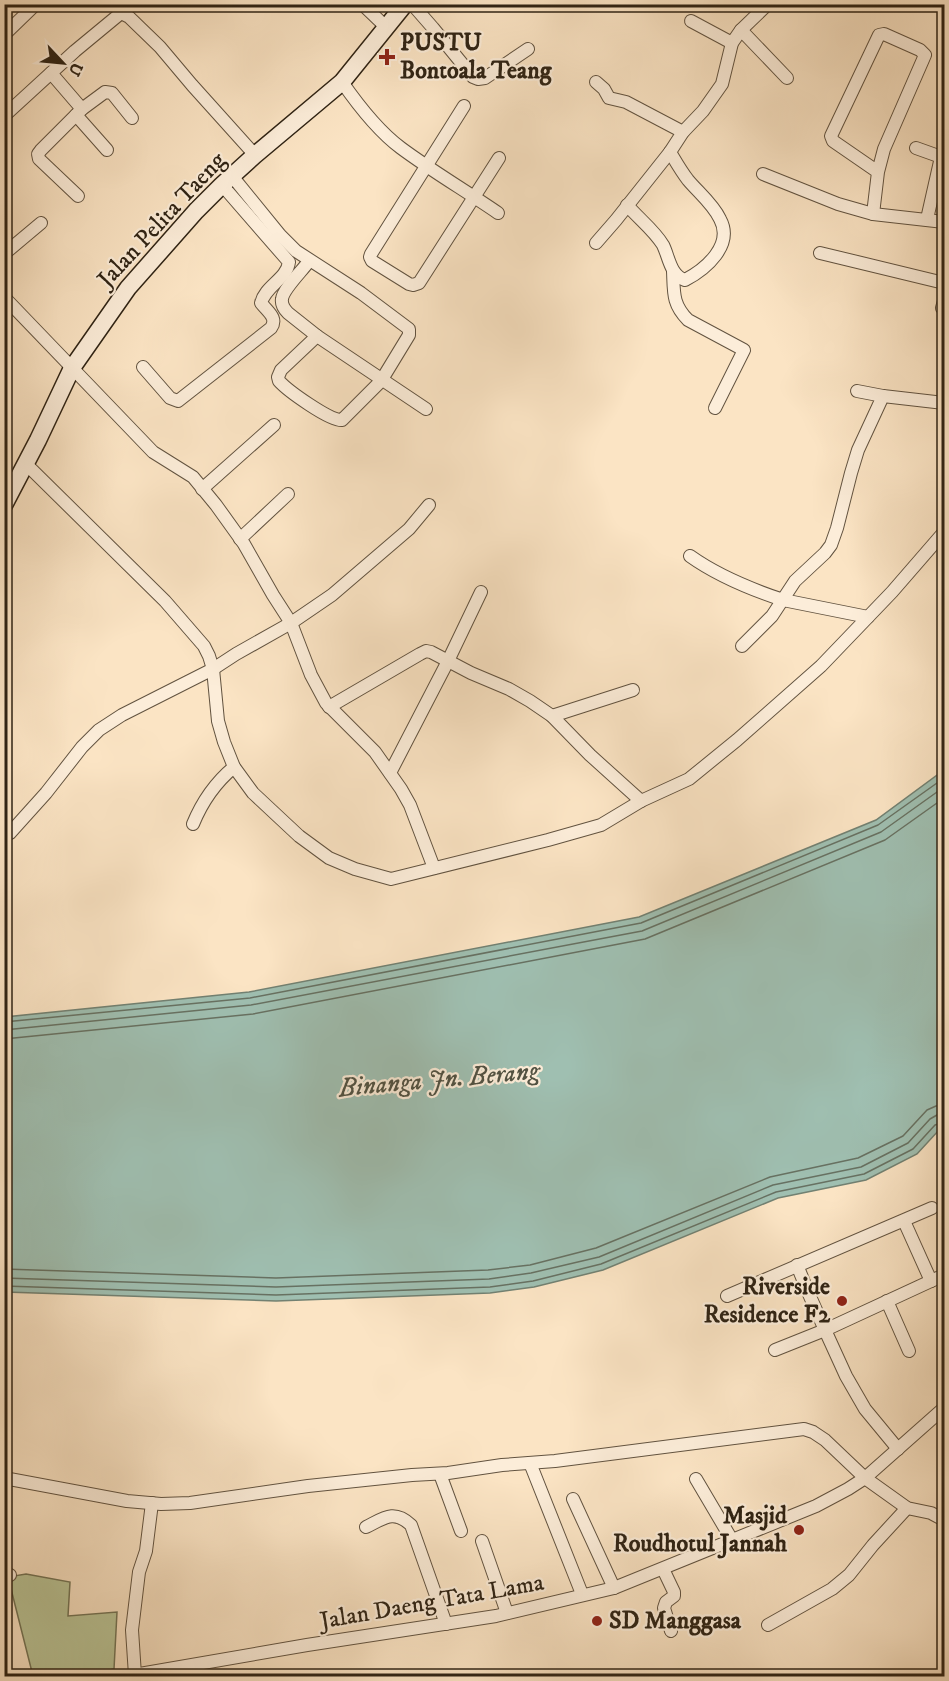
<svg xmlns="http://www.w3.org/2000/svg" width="949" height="1681" viewBox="0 0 949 1681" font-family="'IM FELL DW Pica',serif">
  <rect width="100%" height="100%" fill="#fbe4c4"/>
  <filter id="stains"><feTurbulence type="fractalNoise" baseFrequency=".00333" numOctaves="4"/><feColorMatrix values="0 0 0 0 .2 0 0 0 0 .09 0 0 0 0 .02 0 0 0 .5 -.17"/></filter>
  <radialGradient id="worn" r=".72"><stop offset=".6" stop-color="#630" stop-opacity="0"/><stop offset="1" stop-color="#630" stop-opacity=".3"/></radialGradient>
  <polygon fill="#bac597" stroke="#747456" stroke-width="1.5" points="26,1574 70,1582 68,1616 117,1612 114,1669 80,1676 33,1676 8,1577"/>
  <polygon fill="#9fbfb1" stroke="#728172" stroke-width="1.5" points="944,770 944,1126 939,1130 917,1154 866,1180 778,1198 603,1270 534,1287 490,1293 276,1301 5,1292 5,1017 249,992 639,917 876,820"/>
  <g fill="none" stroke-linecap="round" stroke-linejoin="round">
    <g stroke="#677162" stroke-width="1.5">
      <polyline points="4,1022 250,998 641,923 878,825 944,778"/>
      <polyline points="4,1030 251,1005 642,931 881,832 944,787"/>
      <polyline points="4,1039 253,1014 645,939 885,840 944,798"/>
      <polyline points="4,1269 276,1278 488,1270 530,1265 596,1248 770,1177 858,1158 903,1136 927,1110 936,1106 944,1105"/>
      <polyline points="4,1278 276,1287 489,1279 531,1273 599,1257 773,1185 861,1167 908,1143 930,1119 937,1115 944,1114"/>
      <polyline points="4,1286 276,1295 490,1287 533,1281 601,1264 776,1192 864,1174 913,1149 935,1125 944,1122"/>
    </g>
    <g stroke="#625340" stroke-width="14">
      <g id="street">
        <polyline points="115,4 121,13 129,17 160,47 192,85 255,155"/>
        <polyline points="362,4 386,27"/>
        <polyline points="412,4 433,28 473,77 478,79 485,78 528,49"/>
        <polyline points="691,21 732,43"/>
        <polyline points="741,30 787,78"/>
        <polyline points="4,35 36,4"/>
        <polyline points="51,73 82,109"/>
        <path d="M342,82C358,105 378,131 401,148C432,171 466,191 498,213"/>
        <polyline points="596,82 604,89 609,98 626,102 683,132"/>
        <polyline points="464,106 371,254 370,257 372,261 409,284 413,285 419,283 499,158"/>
        <polyline points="76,115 107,150"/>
        <polyline points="4,116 75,51 127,8"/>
        <polyline points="916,148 944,158"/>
        <polyline points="763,174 838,204 873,214 944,222"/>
        <path d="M232,176L280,235L296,251L361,293L409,329V335L381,381L342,420C330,421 288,391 279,381L278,377L281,370L317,336L426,409"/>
        <polyline points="78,196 39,159 38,154 41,150 82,109 105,92 112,93 132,118"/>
        <path d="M627,205C638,218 654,230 663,245C669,257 670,275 685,280C706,269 734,245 720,219C713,204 698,192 688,180C681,171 676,162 670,152"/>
        <polyline points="873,214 878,172 884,149 925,55 920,50 884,34 879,35 831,136 833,141 878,172"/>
        <polyline points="927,219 941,157"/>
        <polyline points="596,243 616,220 670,152 683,132 703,111 722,84 732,43 741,30 768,4"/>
        <polyline points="820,253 944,283"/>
        <polyline points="4,254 41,223"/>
        <path d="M309,261C303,270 283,289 282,299C281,305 284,309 288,313L317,336"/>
        <path d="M673,271C674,292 672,304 688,320L744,350L715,408"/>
        <polyline points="4,297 153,452 193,477 216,505 244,544 273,595 291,623 311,675 326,703 375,752 401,789 410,805 434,868"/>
        <polyline points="942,308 944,301"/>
        <path d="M143,367L170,398L178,401L271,328C278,318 268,312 261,303C265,286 287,279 289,262L222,185"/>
        <polyline points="857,391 883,396"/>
        <polyline points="26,464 165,601 204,646 209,656 213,669 218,721 224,742 234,767 253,793 299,836 329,858 355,869 391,879 548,840 601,825 641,801 689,779 737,740 821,666 892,592 944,532"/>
        <polyline points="202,489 274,425"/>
        <polyline points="240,539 288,494"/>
        <path d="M690,556C718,576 750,589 783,600L868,617"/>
        <polyline points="742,646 772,616 795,581 825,553 831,545 837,528 851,473 858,450 883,396 944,403"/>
        <polyline points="329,707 420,654 426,651 431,652 471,673 509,689 530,701 552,716 590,755 641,801"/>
        <polyline points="552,716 633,690"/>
        <polyline points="390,773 448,661 481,592"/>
        <path d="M193,824C202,802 216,782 234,767"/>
        <polyline points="4,836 10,833 46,793 82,747 99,730 122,715 213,669 236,654 291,623 332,595 409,529 429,505"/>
        <polyline points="904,1221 931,1281"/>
        <polyline points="727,1296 932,1208"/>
        <polyline points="887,1301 909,1351"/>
        <polyline points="775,1350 825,1330 808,1292 797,1265"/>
        <polyline points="898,1449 865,1409 846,1376 825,1330 944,1275"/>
        <polyline points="530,1463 582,1594"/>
        <polyline points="440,1474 461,1531"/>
        <polyline points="4,1478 127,1501 161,1504 190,1503 308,1486 412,1475 448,1473 502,1465 555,1461 804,1429 813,1432 825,1440 865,1478 907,1508 931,1513 944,1520"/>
        <polyline points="696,1479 732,1540"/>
        <polyline points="573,1499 614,1588"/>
        <path d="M366,1527C384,1518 394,1509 411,1525L446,1624"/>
        <polyline points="482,1541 507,1613"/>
        <polyline points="663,1569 674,1592 674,1596 666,1602 664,1608 671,1631"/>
        <polyline points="4,1575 10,1575"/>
        <polyline points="768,1625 832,1589 849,1575 873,1545 907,1508"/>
        <polyline points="135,1675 132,1630 139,1572 146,1551 152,1503"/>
        <polyline points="128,1676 307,1645 496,1616 614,1588 816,1506 848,1489 865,1478 944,1408"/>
      </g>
    </g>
    <g stroke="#2f2314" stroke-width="19">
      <polyline id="secondary" points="4,505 38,440 72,368 128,288 196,211 222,185 255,155 342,82 405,4"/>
    </g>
    <use href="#street" stroke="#fcedd9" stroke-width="12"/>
    <use href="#secondary" stroke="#fcedd9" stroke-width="16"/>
  </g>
  <g fill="#8f2418" stroke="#fcedd9" stroke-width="2">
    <path d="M384 48h6v6h6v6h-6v6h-6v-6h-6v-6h6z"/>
    <circle cx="842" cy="1301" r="6"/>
    <circle cx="799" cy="1530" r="6"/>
    <circle cx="597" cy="1621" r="6"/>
  </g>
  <g text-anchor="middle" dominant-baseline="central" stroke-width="4.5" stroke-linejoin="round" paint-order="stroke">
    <g font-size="24" font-weight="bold" fill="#2f2314" stroke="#fcedd9" text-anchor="start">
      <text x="400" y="43">PUSTU<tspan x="400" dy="28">Bontoala Teang</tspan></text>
      <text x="830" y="1287" text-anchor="end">Riverside<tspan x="830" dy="28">Residence F2</tspan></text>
      <text x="787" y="1516" text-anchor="end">Masjid<tspan x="787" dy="28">Roudhotul Jannah</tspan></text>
      <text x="609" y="1621">SD Manggasa</text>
    </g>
    <g font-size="24" fill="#2f2314" stroke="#fcedd9">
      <text transform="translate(162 220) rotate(-47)">Jalan Pelita Taeng</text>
      <text transform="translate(432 1602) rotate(-10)">Jalan Daeng Tata Lama</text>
    </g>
    <g font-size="26" font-style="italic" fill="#515243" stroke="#fcedd9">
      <text transform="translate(439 1080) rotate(-5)">Binanga Jn. Berang</text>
    </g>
  </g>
  <rect width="949" height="1681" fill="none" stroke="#fbe4c4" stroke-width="24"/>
  <rect x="6" y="6" width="937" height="1669" fill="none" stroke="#2f2314" stroke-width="3"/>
  <rect x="12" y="12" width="925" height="1657" fill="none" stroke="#2f2314" stroke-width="1.5"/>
  <g transform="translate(63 63) rotate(116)" stroke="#fcedd9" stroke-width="4.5" paint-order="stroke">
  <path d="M0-4.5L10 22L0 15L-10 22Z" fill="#2f2314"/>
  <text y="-9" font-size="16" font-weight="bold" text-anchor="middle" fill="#2f2314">U</text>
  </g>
  <rect width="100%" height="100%" filter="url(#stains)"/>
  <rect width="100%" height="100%" fill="url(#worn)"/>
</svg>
